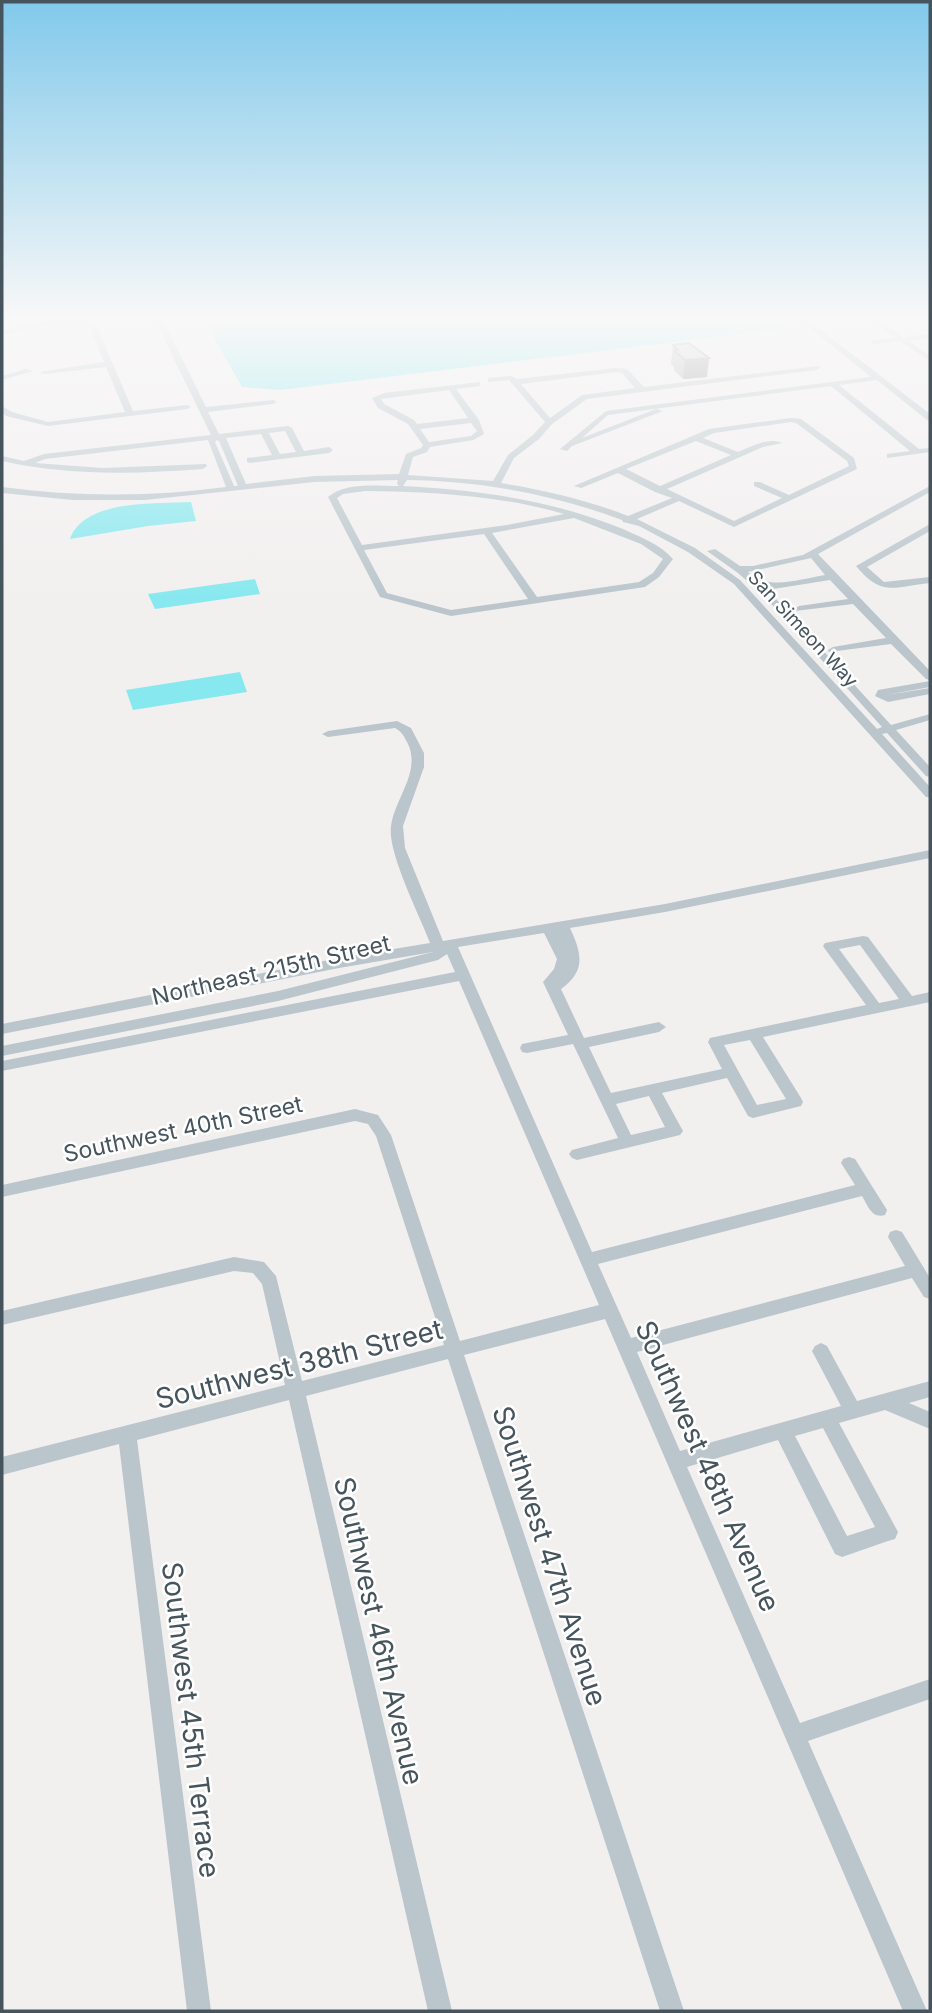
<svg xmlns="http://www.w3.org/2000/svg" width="932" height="2013" viewBox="0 0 932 2013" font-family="Inter,sans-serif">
  <rect width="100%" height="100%" fill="#f2efef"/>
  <g fill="#87e8ef">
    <polygon points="204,320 780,320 790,328 280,390 242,387"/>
    <path d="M191,502L196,521L148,526L70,539C84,499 156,504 191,502Z"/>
    <polygon points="255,579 260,594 155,609 148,594"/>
    <polygon points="240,672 247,692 133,710 126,690"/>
  </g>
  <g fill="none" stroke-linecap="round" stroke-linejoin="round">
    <g fill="#bac6cc" fill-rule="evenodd">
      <polygon points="50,320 94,320 133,411 187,405 191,407 187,409 48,426 6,416 2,412 2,406 12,412 48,422 125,412 106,367 44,374 40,372 104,362 88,324 46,325 2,335 2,331 8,328"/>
      <path d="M155,320H163L206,407L273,400L277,402L273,404L208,412L219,434L288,426L292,428L304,451L329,447L333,450L329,453L250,463L247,462V458L272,455L261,434L226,438L246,484L314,476L399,474L406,454L421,448L423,445L408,424L378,408L372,398L384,393L480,382V386L456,389L479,420L484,434L473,440L430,447L427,452L413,457L408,475L493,481L508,455L533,435L545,422L509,380L491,382H488V378L511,376L517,379L616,368L627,369L644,387L819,366L820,368L816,370L587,399L552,424L539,439L514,458L501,483C545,490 587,500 628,516L672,498L655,492L618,473L581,488L574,486L709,429L791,418L801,419L854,458L857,469L734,527L679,501L637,519L695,548L740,580L877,729L882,727L765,597L738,573L707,551L715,549L740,566H753L803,555L930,486V492L818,554L930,671V680L926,679L891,644L829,652L828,650L833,647L886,638L853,604L795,611L794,609L799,606L848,599L830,580L773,589L766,588L891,725L930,714V720L896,730L930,767V777L926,776L887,733L882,734L930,787V797H926L734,584L688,552L639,526L623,522L622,520C553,494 480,481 407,480L403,486C479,490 552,500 623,529C640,537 660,544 673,559L659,577L645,587L451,616L380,597L328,497C346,482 376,486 399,486L397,484L398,480L314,482L145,500H73L2,493V487C77,497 151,497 226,487L208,440L45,459L35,463L102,468L206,464L207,466L203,469C135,474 69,476 2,461V456L24,461L44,454L211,435ZM616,372L622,373L635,388L582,395L550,418L521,384ZM449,390L468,418L417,424L414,420L384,404L381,399ZM791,422L796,423L847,461L849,466L789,495L760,482H754V486L782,498L734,521L667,489L763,447L782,443C768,437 752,446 738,452L703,438L714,433ZM471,423L477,431L471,436L429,442L420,429ZM285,431L296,452L280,454L269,433ZM217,440L219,441L238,486H234L215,442ZM696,441L731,455L660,486L626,469ZM365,491C432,492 499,495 564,514L507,525L362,545L337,498L343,494ZM574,518L641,544L663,559L653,573L639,582L537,597L492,533ZM484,534L528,599L451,610L387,593L364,550ZM811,558L825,575C799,579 769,591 748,572Z"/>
      <polygon points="800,320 808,320 930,414 930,420 927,420 877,380 839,385 919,449 930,448 930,452 887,458 887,454 910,451 831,386 608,415 582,438 656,409 663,411 572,446 567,451 560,449 606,411 871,377"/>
      <polygon points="872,320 880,320 903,337 930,334 930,338 909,341 930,356 930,361 900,341 872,344 872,340 895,338"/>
      <polygon points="26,369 33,371 2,380 2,376"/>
      <path d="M930,524V531L867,567L884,582L930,577V583C893,587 882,597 856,566Z"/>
      <polygon points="930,681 930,687 886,695 930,688 930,694 888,702 875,696 878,690"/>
      <path d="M397,721L411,728L424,753V767L403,826L405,848L443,941L665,904L930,850V858L665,912L570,928C582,954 586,971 561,989L584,1038L659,1022L666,1027L659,1032L589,1047L611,1093L722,1069L708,1042L710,1038L866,1005L825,949L823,946L825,943L863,936L868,937L912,996L930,992V1002L763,1037L801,1098L803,1102L801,1106L753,1118L748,1116L727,1078L662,1093L683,1131L680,1135L577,1160L572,1158L569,1154L572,1150L618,1138L573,1044L527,1053L522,1052L520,1048L522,1044L527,1043L568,1035L543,982L554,969L557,959L544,933L458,947L592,1252L855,1185L841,1163L843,1159L849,1157L855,1159L887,1210L885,1215C872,1219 868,1206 862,1196L598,1264L631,1338L905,1266L888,1237L890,1232L896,1230L902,1232L930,1278V1299L924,1297L912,1278L637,1352L680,1451L841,1406L812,1351L815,1346L821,1343L827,1346L857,1401L930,1381V1397L909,1403L930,1412V1429L885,1410L839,1423L898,1532L895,1539L888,1541L842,1557L835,1554L778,1440L687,1467L800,1723L930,1679V1699L808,1741L927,2011H903L605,1319L464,1355L684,2011H660L448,1359L306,1396L452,2011H428L289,1400L137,1440L211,2011H187L119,1444L2,1475V1457L285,1385L262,1284L253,1273L234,1271L2,1325V1311L234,1257L264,1262L276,1276L302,1381L444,1345L376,1136L368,1124L355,1121L2,1197V1185L355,1109L378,1115L391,1135L460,1341L599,1305L459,981L2,1071V1061L455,972L447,954L438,960L278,1001L2,1056V1046L278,991L433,952L339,968L2,1034V1024L339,958L430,943C420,916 387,852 391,826C395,798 421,772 408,744C404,736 402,732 395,728L328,737L322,734L328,731ZM860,945L899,999L879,1003L839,949ZM750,1040L786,1099L757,1105L724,1045ZM649,1096L665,1127L631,1135L616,1104ZM823,1428L875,1527L847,1536L795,1436Z"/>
    </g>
  </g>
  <polygon fill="#aaafb2" points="673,345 707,377 683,379 674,370 674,367 671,364"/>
  <polygon fill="#8b8e91" points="709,358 707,377 683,379 685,360"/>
  <polygon fill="#c6cbcf" stroke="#8b8e91" stroke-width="2" points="689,343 709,358 685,360 675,351 678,350 673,345"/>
  <linearGradient id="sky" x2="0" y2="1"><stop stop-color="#81c9eb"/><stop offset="0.53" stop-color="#f9f8f8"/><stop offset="1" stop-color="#f9f8f8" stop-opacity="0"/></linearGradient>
  <rect width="932" height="602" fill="url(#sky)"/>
  <g text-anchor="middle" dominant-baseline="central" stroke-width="5" stroke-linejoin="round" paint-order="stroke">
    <g font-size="19" fill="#46555d" stroke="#fff">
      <text transform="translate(803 629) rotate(47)">San Simeon Way</text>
    </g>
    <g font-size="23" fill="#46555d" stroke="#fff">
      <text transform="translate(271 970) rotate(-13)">Northeast 215th Street</text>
      <text transform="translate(183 1129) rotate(-12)">Southwest 40th Street</text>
    </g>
    <g font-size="28" fill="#46555d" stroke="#fff">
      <text transform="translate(299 1364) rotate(-14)">Southwest 38th Street</text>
      <text transform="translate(708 1466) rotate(66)">Southwest 48th Avenue</text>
      <text transform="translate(550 1556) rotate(72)">Southwest 47th Avenue</text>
      <text transform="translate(379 1631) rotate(77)">Southwest 46th Avenue</text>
      <text transform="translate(191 1720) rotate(83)">Southwest 45th Terrace</text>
    </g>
  </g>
  <rect width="932" height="2013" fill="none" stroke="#46555d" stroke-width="7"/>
</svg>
